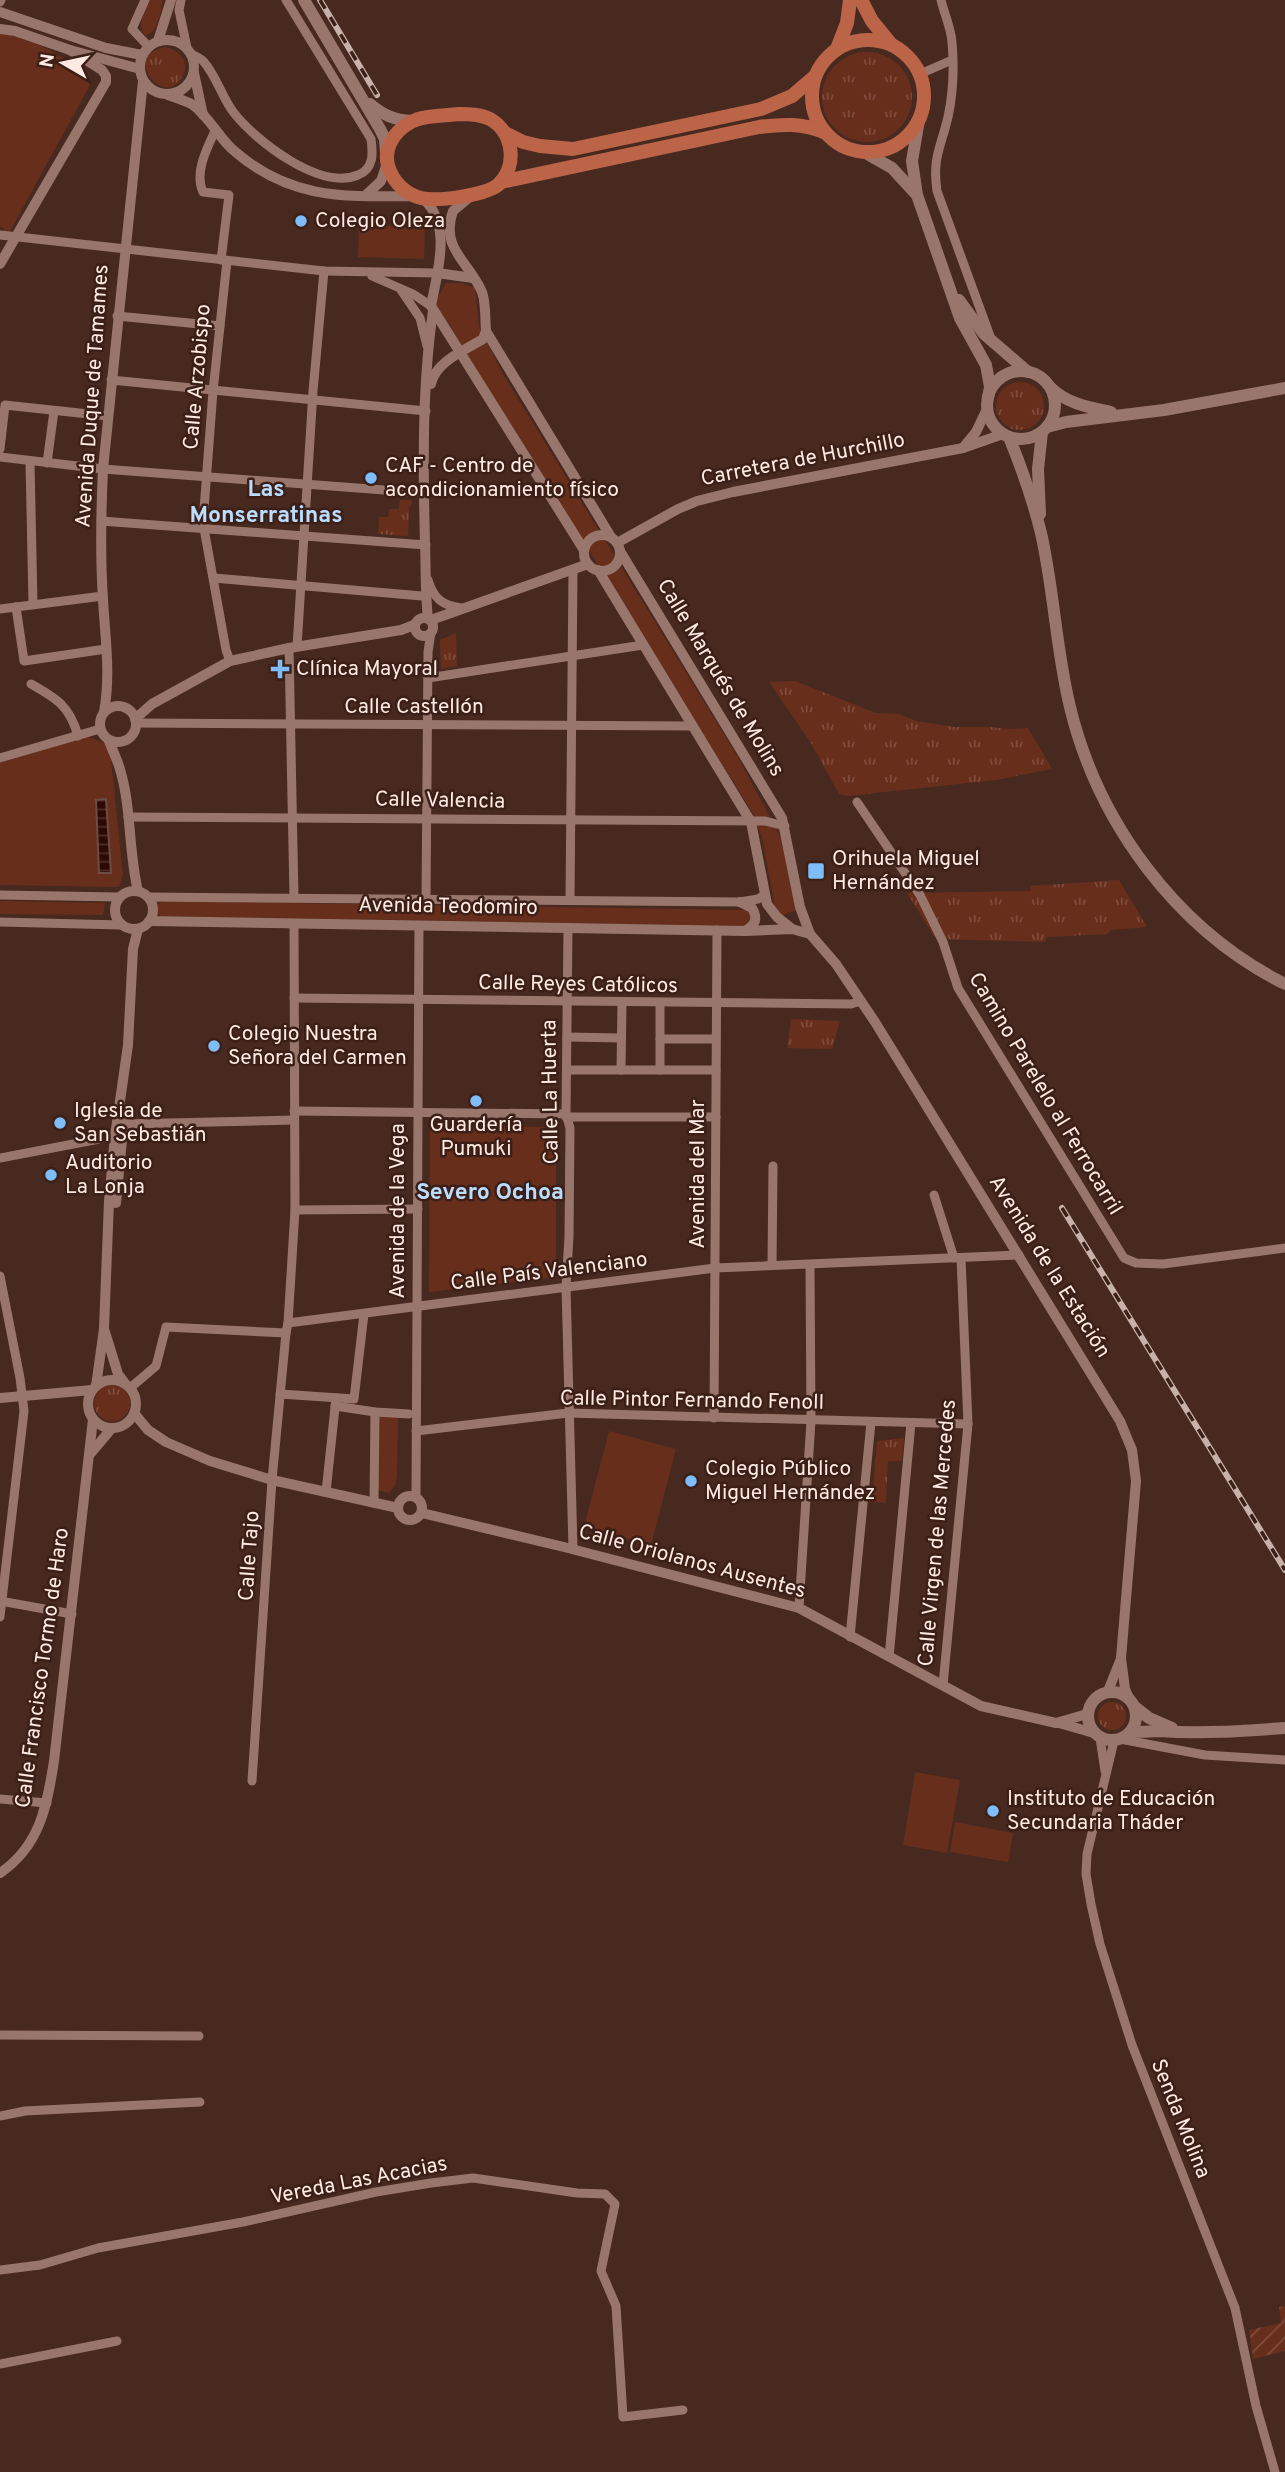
<svg xmlns="http://www.w3.org/2000/svg" width="1285" height="2472" viewBox="0 0 1285 2472" font-family="Overpass,sans-serif">
  <defs>
    <pattern id="grass-tufts" width="24" height="20" patternUnits="userSpaceOnUse" patternTransform="scale(1.75)"><rect width="24" height="20" fill="#682e1c"/><path d="M3 7l-1-3M5 7V3M7 7l1-3M15 17l-1-3M17 17v-4M19 17l1-3" fill="none" stroke="#7f4c3d"/></pattern>
    <pattern id="garden-furrows" width="10" height="10" patternUnits="userSpaceOnUse" patternTransform="scale(1.75)"><rect width="10" height="10" fill="#682e1c"/><path d="M-1 1l2-2M0 10L10 0M9 11l2-2" fill="none" stroke="#7f4c3d"/></pattern>
    <pattern id="water-rules" width="6" height="5" patternUnits="userSpaceOnUse" patternTransform="scale(1.75)"><rect width="6" height="5" fill="#2c0902"/><path d="M0 2.5h6" fill="none" stroke="#4c2d27"/></pattern>
  </defs>
  <rect width="100%" height="100%" fill="#472920"/>
  <g fill="url(#grass-tufts)">
    <path d="M165,47C179,50 190,61 183,75C167,112 119,55 165,47Z"/>
    <circle cx="867" cy="97" r="45"/>
    <circle cx="1020" cy="406" r="24"/>
    <polygon points="400,500 411,500 412,503 409,508 408,536 378,534 379,517 388,517 389,509 399,509"/>
    <polygon points="456,633 457,666 441,669 440,640"/>
    <polygon points="795,681 876,713 899,714 916,721 954,727 990,727 1010,729 1028,728 1052,769 996,780 847,796 839,794 811,743 769,682"/>
    <polygon points="1119,880 1147,927 1111,930 1107,934 1047,937 1045,942 936,939 907,893 1030,891 1031,886"/>
    <polygon points="791,1019 840,1021 832,1049 787,1048"/>
    <circle cx="112" cy="1403" r="18"/>
    <polygon points="904,1438 902,1461 888,1461 886,1503 872,1502 877,1441"/>
    <circle cx="1112" cy="1716" r="14"/>
  </g>
  <g fill="#682e1c">
    <path d="M150,0H163C160,13 160,29 146,36C136,24 144,12 150,0Z"/>
    <path d="M0,34C31,36 64,57 88,75L91,83L9,233H2L4,228L0,227Z"/>
    <polygon points="359,225 425,227 424,259 358,257"/>
    <polygon points="446,283 462,283 475,288 479,327 504,376 736,754 779,834 803,908 777,917 762,837 752,812 435,303"/>
    <polygon points="87,737 103,742 110,750 123,875 119,887 0,885 0,763"/>
    <polygon points="0,901 2,901 105,903 103,915 0,914"/>
    <polygon points="162,901 744,910 749,912 751,918 749,923 744,926 161,916 157,913 158,904"/>
    <polygon points="430,1126 556,1127 556,1277 429,1292"/>
    <polygon points="379,1417 398,1417 397,1477 395,1485 389,1493 378,1490"/>
    <polygon points="609,1431 676,1449 651,1545 584,1527"/>
    <polygon points="915,1772 960,1780 947,1853 903,1845"/>
    <polygon points="955,1822 1013,1833 1008,1862 950,1852"/>
  </g>
  <polygon fill="url(#garden-furrows)" points="1285,2306 1285,2351 1253,2359 1249,2330 1281,2323 1279,2307"/>
  <polygon fill="url(#water-rules)" stroke="#6b4c46" stroke-width="2" points="106,799 111,873 99,873 96,800"/>
  <g fill="none" stroke-linecap="round" stroke-linejoin="round">
    <g stroke="#99766b" stroke-width="9">
      <polyline points="145,0 132,29 149,47"/>
      <polyline points="181,0 179,10 187,48"/>
      <path d="M941,0C944,13 951,28 952,42C954,65 953,94 948,117C941,147 932,158 937,191L990,336"/>
      <polyline points="0,2 1,0"/>
      <path d="M191,54C195,56 201,58 204,62C217,77 222,98 234,113C256,141 320,191 358,175C374,169 373,153 371,139L286,0"/>
      <polyline points="920,74 952,60"/>
      <path d="M215,131C207,148 194,173 203,192L229,195L221,260"/>
      <polyline points="0,235 324,271 437,273"/>
      <polyline points="227,261 213,391 203,523 226,650 230,661"/>
      <polyline points="372,276 413,294 431,306"/>
      <polyline points="401,290 420,318 427,346"/>
      <polyline points="117,316 220,326"/>
      <polyline points="111,380 426,411"/>
      <polyline points="0,449 5,405 107,416"/>
      <polyline points="0,457 103,469 424,493"/>
      <polyline points="30,462 33,604"/>
      <polyline points="47,463 54,411"/>
      <polyline points="101,521 426,545"/>
      <polyline points="214,578 422,596"/>
      <path d="M428,580C434,599 442,605 461,608"/>
      <polyline points="16,607 24,661 106,649"/>
      <polyline points="0,609 103,596"/>
      <polyline points="297,647 313,391 324,271"/>
      <polyline points="289,648 294,898"/>
      <polyline points="428,678 643,645"/>
      <path d="M31,684C56,698 70,706 78,736"/>
      <polyline points="136,723 692,726"/>
      <polyline points="0,758 100,729"/>
      <polyline points="857,802 920,895 943,942 958,988 1124,1258 1136,1263 1163,1264 1285,1248"/>
      <polyline points="128,817 765,821 785,826"/>
      <polyline points="0,895 119,897"/>
      <polyline points="148,897 740,902 758,899 765,895"/>
      <polyline points="426,899 428,652 431,632"/>
      <polyline points="570,900 573,570"/>
      <polyline points="0,922 122,925"/>
      <polyline points="568,928 566,1114 570,1128 569,1237 566,1287 573,1549"/>
      <polyline points="294,998 851,1004 861,1001"/>
      <polyline points="567,1037 621,1038"/>
      <polyline points="660,1039 716,1039"/>
      <polyline points="567,1070 716,1070"/>
      <polyline points="621,1070 622,1003"/>
      <polyline points="660,1070 660,1003"/>
      <polyline points="294,1111 566,1114"/>
      <polyline points="566,1117 716,1117"/>
      <polyline points="124,1124 294,1120"/>
      <polyline points="0,1158 115,1136"/>
      <polyline points="934,1195 954,1258"/>
      <polyline points="295,1210 418,1209"/>
      <polyline points="772,1265 773,1166"/>
      <polyline points="0,1276 20,1378 24,1411 0,1617"/>
      <polyline points="288,1323 295,1210 294,924"/>
      <polyline points="130,1388 156,1366 166,1327 286,1333"/>
      <polyline points="280,1394 354,1399 364,1314"/>
      <polyline points="335,1406 375,1412 409,1414"/>
      <polyline points="714,1418 717,930"/>
      <polyline points="416,1431 568,1413 968,1424"/>
      <polyline points="326,1492 336,1398"/>
      <polyline points="416,1497 419,926"/>
      <polyline points="374,1503 375,1412"/>
      <polyline points="0,1601 72,1614"/>
      <polyline points="799,1608 811,1421 810,1265"/>
      <polyline points="850,1637 871,1422"/>
      <polyline points="889,1657 911,1423"/>
      <polyline points="943,1685 968,1424 961,1258"/>
      <polyline points="1100,1738 1105,1771"/>
      <polyline points="1120,1739 1205,1755 1285,1760"/>
      <polyline points="1114,1741 1087,1854 1086,1874 1091,1904 1100,1944 1132,2045 1235,2308 1256,2406 1275,2472"/>
      <polyline points="252,1781 272,1480 286,1333 288,1323 715,1268 1019,1255"/>
      <polyline points="0,1799 47,1803"/>
      <polyline points="0,2035 199,2036"/>
      <polyline points="0,2116 25,2111 200,2102"/>
      <polyline points="0,2270 40,2265 98,2248 243,2222 376,2192 431,2183 473,2178 577,2193 605,2194 615,2204 601,2271 616,2306 623,2417 683,2410"/>
      <polyline points="0,2364 117,2341"/>
    </g>
    <g stroke="#99766b" stroke-width="10">
      <polyline points="0,12 106,48 142,55"/>
      <polyline points="0,29 15,31 70,50 140,69"/>
      <circle cx="167" cy="67" r="27"/>
      <polyline points="158,41 171,0"/>
      <polyline points="194,73 203,115"/>
      <path d="M168,95C176,98 186,101 193,105C209,117 218,136 232,149C289,200 344,197 415,196"/>
      <polyline points="365,196 381,181 387,163"/>
      <path d="M471,196L453,211C440,249 468,260 482,292C486,302 485,319 486,331L611,537"/>
      <path d="M423,199C453,224 437,273 431,306L584,550"/>
      <polyline points="0,264 106,82 106,76 102,70 70,50"/>
      <polyline points="437,273 473,278"/>
      <path d="M431,384C435,362 465,350 483,339L486,331"/>
      <polyline points="963,448 976,432 987,409"/>
      <circle cx="602" cy="553" r="18"/>
      <polyline points="617,543 678,509 697,501 733,492 963,448 1003,434"/>
      <polyline points="620,551 782,818 800,907 810,934 836,964 875,1022 1120,1421 1132,1450 1136,1481 1121,1658 1125,1689 1129,1698"/>
      <polyline points="598,570 751,822 767,904 777,917 792,929"/>
      <circle cx="424" cy="627" r="9"/>
      <path d="M428,618C425,593 426,568 425,543C423,468 422,385 433,311"/>
      <polyline points="431,620 588,564"/>
      <circle cx="118" cy="724" r="18"/>
      <path d="M104,712C111,672 105,638 103,599C100,556 101,512 103,469L143,81"/>
      <polyline points="135,719 152,704 230,661 289,648 401,630 414,625"/>
      <path d="M109,741C112,749 116,757 119,766C132,806 128,850 138,891"/>
      <circle cx="134" cy="910" r="19"/>
      <path d="M740,902L752,908C758,918 756,925 745,931"/>
      <polyline points="149,921 745,931 792,929 810,934"/>
      <polyline points="116,1203 124,1118"/>
      <polyline points="105,1332 118,1374 124,1382"/>
      <circle cx="112" cy="1404" r="24"/>
      <polyline points="96,1386 104,1329 109,1201 115,1136 128,1045 133,949 138,929"/>
      <polyline points="0,1398 92,1390"/>
      <polyline points="134,1413 148,1430 166,1442 210,1461 272,1480 398,1508"/>
      <polyline points="91,1453 112,1428"/>
      <circle cx="410" cy="1508" r="12"/>
      <polyline points="422,1513 564,1547 799,1608 981,1706 1056,1723 1087,1714"/>
      <polyline points="1108,1691 1120,1661"/>
      <polyline points="1059,1723 1094,1733"/>
      <path d="M0,1873C40,1846 47,1806 54,1761L93,1419"/>
    </g>
    <g stroke="#99766b" stroke-width="12">
      <polyline points="304,0 380,129 385,139 386,153"/>
      <path d="M370,104C383,115 394,120 412,121"/>
      <polyline points="919,120 912,161 917,195 960,318 986,365 990,387 988,398"/>
      <polyline points="864,152 892,168 915,193"/>
      <polyline points="959,300 984,334 1028,372"/>
      <circle cx="1021" cy="405" r="34"/>
      <path d="M1051,388C1068,404 1088,407 1111,412"/>
      <polyline points="1047,427 1066,422 1164,410 1285,388"/>
      <path d="M1009,437C1022,469 1033,500 1041,533C1054,590 1056,650 1070,707C1098,823 1177,930 1285,984"/>
      <polyline points="1040,514 1038,469 1042,432"/>
      <circle cx="1112" cy="1716" r="24"/>
      <polyline points="1135,1707 1149,1718 1172,1728"/>
      <path d="M1131,1731C1141,1733 1149,1731 1159,1731C1201,1734 1243,1731 1285,1728"/>
    </g>
    <g stroke="#bb6448" stroke-width="14">
      <polyline points="861,0 872,21 890,43"/>
      <circle cx="868" cy="96" r="56"/>
      <polyline points="837,49 847,23 850,0"/>
      <path d="M459,114C469,114 480,114 490,119C513,132 518,165 499,184C488,195 437,202 421,198C408,195 395,184 390,171C381,151 393,132 411,122C423,115 444,116 459,114Z"/>
      <polyline points="505,133 523,142 540,146 573,149 761,109 792,96 814,77"/>
      <path d="M501,182L759,127C783,124 802,123 824,132"/>
    </g>
    <g stroke="#c8b1a9" stroke-width="6">
      <g id="rail">
        <polyline points="320,0 377,95"/>
        <polyline points="1062,1208 1285,1570"/>
      </g>
    </g>
    <use href="#rail" stroke="#3c1f16" stroke-width="3.5" stroke-dasharray="10" stroke-linecap="butt"/>
  </g>
  <g fill="#7ebdf9" stroke="#3c1f16" stroke-width="2.5">
    <circle cx="301" cy="221" r="7"/>
    <circle cx="371" cy="478" r="7"/>
    <path d="M276.5 658.5h7v7h7v7h-7v7h-7v-7h-7v-7h7z"/>
    <rect x="807" y="862" width="18" height="18" rx="3.5"/>
    <circle cx="214" cy="1046" r="7"/>
    <circle cx="476" cy="1101" r="7"/>
    <circle cx="60" cy="1123" r="7"/>
    <circle cx="51" cy="1175" r="7"/>
    <circle cx="691" cy="1481" r="7"/>
    <circle cx="993" cy="1811" r="7"/>
  </g>
  <g text-anchor="middle" dominant-baseline="central" stroke-width="5" stroke-linejoin="round" paint-order="stroke">
    <g font-size="21" fill="#feeae3" stroke="#3c1f16" text-anchor="start">
      <text x="315" y="221">Colegio Oleza</text>
      <text x="385" y="466">CAF - Centro de<tspan x="385" dy="24">acondicionamiento físico</tspan></text>
      <text x="296" y="669">Clínica Mayoral</text>
      <text x="832" y="859">Orihuela Miguel<tspan x="832" dy="24">Hernández</tspan></text>
      <text x="228" y="1034">Colegio Nuestra<tspan x="228" dy="24">Señora del Carmen</tspan></text>
      <text x="74" y="1111">Iglesia de<tspan x="74" dy="24">San Sebastián</tspan></text>
      <text x="476" y="1125" text-anchor="middle">Guardería<tspan x="476" dy="24">Pumuki</tspan></text>
      <text x="65" y="1163">Auditorio<tspan x="65" dy="24">La Lonja</tspan></text>
      <text x="705" y="1469">Colegio Público<tspan x="705" dy="24">Miguel Hernández</tspan></text>
      <text x="1007" y="1799">Instituto de Educación<tspan x="1007" dy="24">Secundaria Tháder</tspan></text>
    </g>
    <g font-size="21" fill="#feeae3" stroke="#3c1f16">
      <text transform="translate(198 377) rotate(-85)">Calle Arzobispo</text>
      <text transform="translate(93 396) rotate(-86)">Avenida Duque de Tamames</text>
      <text transform="translate(803 460) rotate(-11)">Carretera de Hurchillo</text>
      <text transform="translate(720 678) rotate(59)">Calle Marqués de Molins</text>
      <text x="414" y="707">Calle Castellón</text>
      <text transform="translate(440 801) rotate(1)">Calle Valencia</text>
      <text transform="translate(448 907) rotate(1)">Avenida Teodomiro</text>
      <text transform="translate(578 985) rotate(1)">Calle Reyes Católicos</text>
      <text transform="translate(551 1092) rotate(-91)">Calle La Huerta</text>
      <text transform="translate(1045 1094) rotate(59)">Camino Parelelo al Ferrocarril</text>
      <text transform="translate(698 1174) rotate(-90)">Avenida del Mar</text>
      <text transform="translate(398 1211) rotate(-90)">Avenida de la Vega</text>
      <text transform="translate(1049 1267) rotate(58)">Avenida de la Estación</text>
      <text transform="translate(549 1272) rotate(-7)">Calle País Valenciano</text>
      <text transform="translate(692 1401) rotate(1)">Calle Pintor Fernando Fenoll</text>
      <text transform="translate(938 1533) rotate(-85)">Calle Virgen de las Mercedes</text>
      <text transform="translate(250 1556) rotate(-86)">Calle Tajo</text>
      <text transform="translate(692 1562) rotate(15)">Calle Oriolanos Ausentes</text>
      <text transform="translate(43 1668) rotate(-82)">Calle Francisco Tormo de Haro</text>
      <text transform="translate(1180 2119) rotate(68)">Senda Molina</text>
      <text transform="translate(359 2181) rotate(-11)">Vereda Las Acacias</text>
    </g>
    <g font-size="23" font-weight="bold" fill="#badcfe" stroke="#3c1f16">
      <text x="266" y="490">Las<tspan x="266" dy="26">Monserratinas</tspan></text>
      <text x="490" y="1193">Severo Ochoa</text>
    </g>
  </g>
  <g transform="translate(63 63) rotate(279)" stroke="#3c1f16" stroke-width="5" paint-order="stroke">
  <path d="M0-5L12 26L0 18L-12 26Z" fill="#feeae3"/>
  <text y="-10" font-size="19" font-weight="bold" text-anchor="middle" fill="#feeae3">N</text>
  </g>
</svg>
